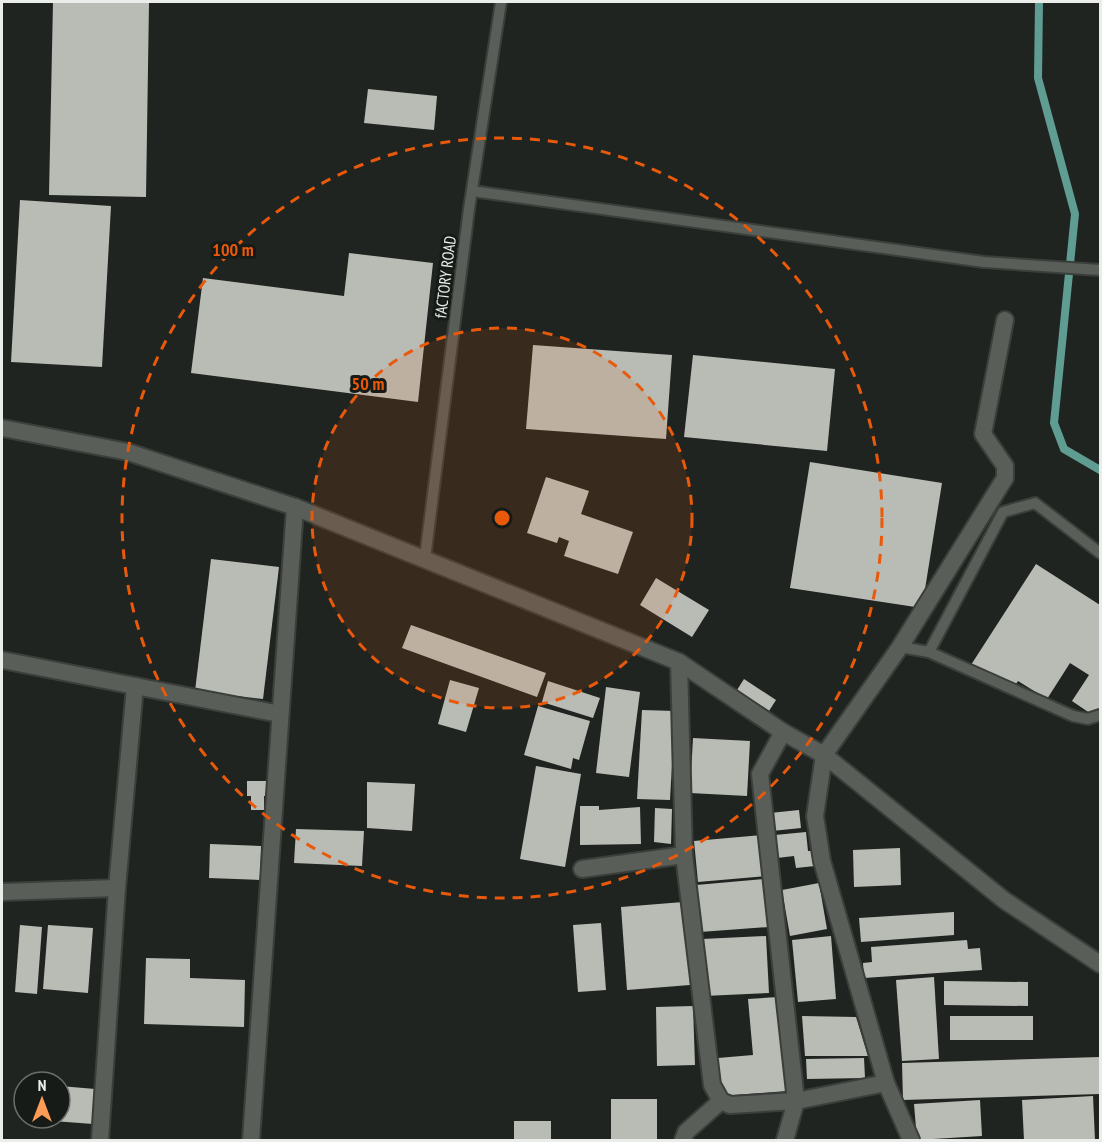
<svg xmlns="http://www.w3.org/2000/svg" width="1102" height="1142" viewBox="0 0 1102 1142" font-family="'PT Sans Narrow',sans-serif">
  <rect width="100%" height="100%" fill="#202420"/>
  <g fill="none" stroke-linecap="round" stroke-linejoin="round">
    <polyline stroke="#5f9d92" stroke-width="8" points="1039,2 1038,78 1075,214 1054,423 1064,449 1100,470"/>
  </g>
  <g fill="#b9bcb5">
    <polygon points="53,2 149,2 146,197 49,195"/>
    <polygon points="368,89 437,96 434,130 364,123"/>
    <polygon points="20,200 111,206 102,367 11,362"/>
    <polygon points="349,253 433,263 418,402 191,373 203,278 344,296"/>
    <polygon points="533,345 672,355 666,439 526,429"/>
    <polygon points="693,355 835,369 827,451 684,437"/>
    <polygon points="810,462 942,483 922,608 790,588"/>
    <polygon points="546,477 589,491 581,514 633,532 618,574 564,556 569,541 559,537 557,543 527,533"/>
    <polygon points="211,559 279,567 263,699 195,691"/>
    <polygon points="1036,564 1100,605 1100,720 1072,701 1089,675 1070,663 1047,699 1018,681 1010,693 969,668"/>
    <polygon points="656,578 709,610 692,637 640,605"/>
    <polygon points="411,625 546,673 537,697 402,648"/>
    <polygon points="744,679 776,700 769,711 737,690"/>
    <polygon points="450,680 479,688 466,732 438,724"/>
    <polygon points="548,681 600,698 593,718 542,702"/>
    <polygon points="606,687 640,692 629,777 596,773"/>
    <polygon points="538,706 590,721 579,760 573,758 571,769 524,755"/>
    <polygon points="642,710 675,711 670,800 637,799"/>
    <polygon points="693,738 750,741 747,796 690,793"/>
    <polygon points="536,766 581,774 565,867 520,859"/>
    <polygon points="247,781 269,781 269,796 264,796 264,810 251,810 251,796 247,796"/>
    <polygon points="367,782 415,784 412,831 367,828"/>
    <polygon points="580,806 599,806 599,810 640,807 641,844 580,845"/>
    <polygon points="655,808 672,809 671,844 654,842"/>
    <polygon points="799,810 801,828 772,831 770,813"/>
    <polygon points="296,829 364,831 362,866 294,863"/>
    <polygon points="806,832 808,851 813,851 815,866 796,868 794,856 777,858 775,835"/>
    <polygon points="762,835 766,876 698,882 694,841"/>
    <polygon points="210,844 261,846 260,880 209,878"/>
    <polygon points="900,848 901,885 854,887 853,850"/>
    <polygon points="765,879 769,927 700,932 696,885"/>
    <polygon points="819,883 827,929 790,936 782,890"/>
    <polygon points="683,902 690,985 627,990 621,907"/>
    <polygon points="954,912 954,935 861,942 859,918"/>
    <polygon points="601,923 606,990 578,992 573,925"/>
    <polygon points="20,925 42,927 37,994 15,992"/>
    <polygon points="48,925 93,928 88,993 43,989"/>
    <polygon points="766,936 769,993 704,996 702,939"/>
    <polygon points="831,936 836,999 798,1002 792,940"/>
    <polygon points="967,940 968,949 980,948 982,970 864,978 863,963 872,962 871,947"/>
    <polygon points="146,958 190,959 190,978 245,980 244,1027 144,1024"/>
    <polygon points="934,977 939,1059 902,1061 896,980"/>
    <polygon points="944,981 1028,982 1028,1006 944,1005"/>
    <polygon points="778,997 787,1091 721,1096 718,1058 753,1055 748,999"/>
    <polygon points="693,1006 695,1065 657,1066 656,1007"/>
    <polygon points="802,1016 856,1017 868,1056 805,1056"/>
    <rect x="950" y="1016" width="83" height="24"/>
    <polygon points="1100,1057 1100,1094 903,1100 902,1063"/>
    <polygon points="864,1058 865,1078 807,1079 806,1059"/>
    <polygon points="60,1086 95,1089 93,1124 53,1121 53,1118 60,1118"/>
    <polygon points="1093,1096 1095,1140 1024,1140 1022,1100"/>
    <rect x="611" y="1099" width="46" height="41"/>
    <polygon points="980,1100 982,1136 917,1140 914,1104"/>
    <rect x="514" y="1121" width="37" height="19"/>
  </g>
  <g fill="none" stroke-linecap="round" stroke-linejoin="round">
    <g stroke="#3b3f3b" stroke-width="14">
      <g id="service">
        <polyline points="472,191 984,262 1100,270"/>
        <polyline points="425,558 469,209 501,2"/>
        <polyline points="900,647 929,652 1073,716 1088,719 1100,715"/>
        <polyline points="929,652 1003,512 1035,503 1100,553"/>
      </g>
    </g>
    <g stroke="#3b3f3b" stroke-width="20">
      <g id="minor">
        <polyline points="2,660 135,686"/>
        <polyline points="679,662 684,855 712,1085 721,1101 730,1105 796,1101 886,1083"/>
        <polyline points="783,732 760,774 796,1101 785,1140"/>
        <polyline points="582,869 684,855"/>
        <polyline points="2,892 117,888 135,686 280,714"/>
        <polyline points="100,1140 117,888"/>
        <polyline points="251,1140 295,507"/>
        <polyline points="683,1140 686,1132 721,1101"/>
        <polyline points="911,1140 886,1083 822,861 815,816 824,755 900,647 1005,478 1005,466 983,434 1005,320"/>
      </g>
    </g>
    <g stroke="#3b3f3b" stroke-width="20">
      <polyline id="tertiary" points="2,428 128,452 295,507 679,662 783,732 824,755 1004,900 1100,964"/>
    </g>
    <use href="#service" stroke="#595e59" stroke-width="10"/>
    <use href="#minor" stroke="#595e59" stroke-width="16"/>
    <use href="#tertiary" stroke="#595e59" stroke-width="16"/>
  </g>
  <circle cx="502" cy="518" r="190" fill="#e8590c" fill-opacity=".12"/>
  <g fill="none" stroke="#e8590c" stroke-width="3" stroke-dasharray="10 8">
    <circle cx="502" cy="518" r="190"/>
    <circle cx="502" cy="518" r="380"/>
  </g>
  <g text-anchor="middle" dominant-baseline="central" stroke-width="6" stroke-linejoin="round" paint-order="stroke">
    <g font-size="16" fill="#eaedea" stroke="#171b17">
      <text transform="translate(445 277) rotate(-83)">fACTORY ROAD</text>
    </g>
  </g>
  <circle cx="502" cy="518" r="9" fill="#e8590c" stroke="#171b17" stroke-width="3"/>
  <g font-size="18" text-anchor="middle" font-weight="bold" fill="#e8590c" stroke="#171b17" stroke-width="6" stroke-linejoin="round" paint-order="stroke">
    <text x="233" y="256">100 m</text>
    <text x="368" y="390">50 m</text>
  </g>
  <rect width="1102" height="1142" fill="none" stroke="#eaedea" stroke-width="6"/>
  <g transform="translate(42 1100)"><circle r="28" fill="#171b17" stroke="#6b6f6b" stroke-width="1.5"/>
  <path d="M0-4.5L10 22L0 15L-10 22Z" fill="#fd9c57"/>
  <text y="-9" font-size="16" font-weight="bold" text-anchor="middle" fill="#eaedea">N</text>
  </g>
</svg>
